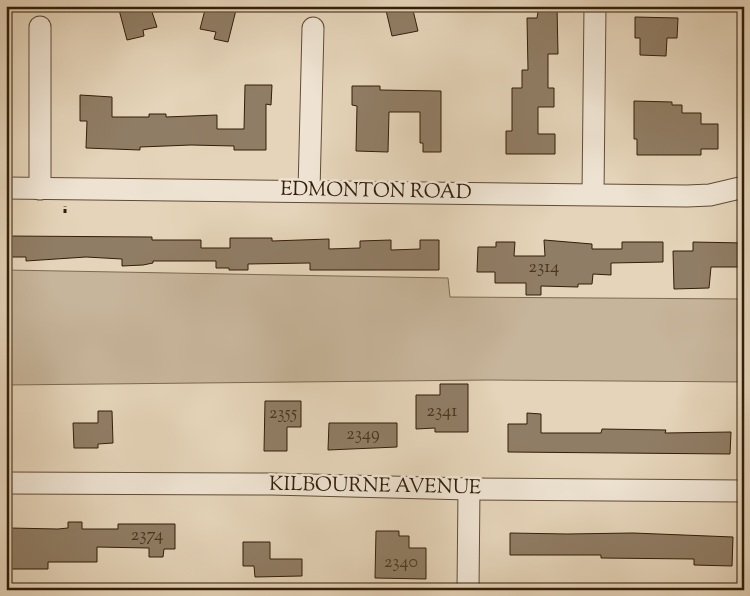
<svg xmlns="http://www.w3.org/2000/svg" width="750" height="596" viewBox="0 0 750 596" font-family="'Sorts Mill Goudy',serif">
  <rect width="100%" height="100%" fill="#e5d4b9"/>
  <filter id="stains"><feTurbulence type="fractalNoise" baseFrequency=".004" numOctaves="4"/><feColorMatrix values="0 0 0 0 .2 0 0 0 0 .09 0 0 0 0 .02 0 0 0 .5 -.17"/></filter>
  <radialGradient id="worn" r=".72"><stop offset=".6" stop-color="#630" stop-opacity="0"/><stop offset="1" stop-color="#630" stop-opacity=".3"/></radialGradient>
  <polygon fill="#c7b59b" stroke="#7d6a52" points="6,270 448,278 450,297 744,299 744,382 489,380 6,385"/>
  <g fill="#907d65" stroke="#331e09">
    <polygon points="118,6 150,6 157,27 143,30 144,36 127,40"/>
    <polygon points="206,6 237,6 228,42 214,39 216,32 200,29"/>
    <polygon points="385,6 412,6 418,31 392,36"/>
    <polygon points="539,6 557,6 558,54 548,54 548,88 554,88 554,107 538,107 538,134 555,134 555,154 506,154 506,131 512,131 512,88 522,88 522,70 528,70 527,18 537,18"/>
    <polygon points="635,17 678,18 677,38 667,38 666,56 640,55 640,38 635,38"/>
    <polygon points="245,85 272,85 271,105 266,104 266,150 234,150 234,146 191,145 140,147 140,150 86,148 87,121 80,121 80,95 112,97 112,117 149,117 149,114 166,114 166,117 217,115 217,129 244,129"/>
    <polygon points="352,86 380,86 380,90 441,91 441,152 423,152 423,143 420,143 420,112 389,112 388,152 356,151 357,106 352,105"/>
    <polygon points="634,101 672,102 672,105 682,105 682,113 701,113 701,124 718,124 718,149 701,149 701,155 637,155 637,139 634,139"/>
    <polygon points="6,236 152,237 152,240 201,240 201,248 230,248 230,238 272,238 272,241 329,239 329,249 360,248 360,241 391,240 391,250 420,249 420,240 439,240 439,270 310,270 310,263 248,264 248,270 229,270 229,268 216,268 216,261 153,261 153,263 143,265 122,266 122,259 86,257 26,261 26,257 6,257"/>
    <polygon points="544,240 592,244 592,249 622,249 622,242 663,242 663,262 611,263 611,275 593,274 592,284 578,284 578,287 541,286 541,295 526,295 526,283 495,283 495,272 477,272 478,247 496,247 496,242 515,242 514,256 545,256"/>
    <polygon points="693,242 744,243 744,267 711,267 709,288 674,289 673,251 693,251"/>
    <polygon points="440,384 468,384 468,432 435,432 435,428 416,429 416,395 440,395"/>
    <polygon points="265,401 301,401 301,427 287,427 287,451 264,451"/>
    <polygon points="98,411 112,411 113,443 98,444 98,448 74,448 73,423 98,423"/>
    <polygon points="527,413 541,414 541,433 601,433 602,429 666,430 665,433 731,432 730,454 508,452 508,424 527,424"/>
    <polygon points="329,423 397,423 397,447 328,450"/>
    <polygon points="68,522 82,522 82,529 118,529 118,524 175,524 175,549 164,549 163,557 149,557 149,548 97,547 97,562 48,562 48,569 9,569 9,528 58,529 68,528"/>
    <polygon points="376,531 399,531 399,536 409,536 409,548 426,548 426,579 375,578"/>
    <polygon points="510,533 567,534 633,533 733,537 732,566 694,565 694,559 601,558 601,555 510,555"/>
    <polygon points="243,542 270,542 270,559 302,559 302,576 255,577 254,566 243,566"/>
  </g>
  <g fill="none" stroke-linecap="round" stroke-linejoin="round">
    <g stroke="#604c35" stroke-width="23">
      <g id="street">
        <polyline points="6,188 687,196 710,195 744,187"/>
        <polyline points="40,189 40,27"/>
        <polyline points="309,191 313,28"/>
        <polyline points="593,194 595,6"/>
        <polyline points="6,483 271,484 469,489 744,491"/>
        <polyline points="468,590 469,489"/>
      </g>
    </g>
    <polyline stroke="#331e09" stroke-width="3" stroke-dasharray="4 2.5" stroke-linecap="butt" points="65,213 65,206"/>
    <use href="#street" stroke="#eee3d2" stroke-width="21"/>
  </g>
  <g text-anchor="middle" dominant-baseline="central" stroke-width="5" stroke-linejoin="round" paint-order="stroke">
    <g font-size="18" fill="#4a3620">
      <text x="544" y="268">2314</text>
      <text x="442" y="412">2341</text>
      <text x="283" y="414">2355</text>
      <text x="363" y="435">2349</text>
      <text x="147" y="536">2374</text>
      <text x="401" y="563">2340</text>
    </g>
    <g font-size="20" fill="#331e09" stroke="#eee3d2">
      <text transform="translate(376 192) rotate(1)">EDMONTON ROAD</text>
      <text transform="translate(375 487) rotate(1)">KILBOURNE AVENUE</text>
    </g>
  </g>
  <rect width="750" height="596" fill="none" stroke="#e5d4b9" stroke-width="25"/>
  <rect x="8" y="8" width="735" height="581" fill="none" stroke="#331e09" stroke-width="2.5"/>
  <rect x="12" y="12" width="725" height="571" fill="none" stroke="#331e09"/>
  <rect width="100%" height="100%" filter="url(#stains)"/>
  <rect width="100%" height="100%" fill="url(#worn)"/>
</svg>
